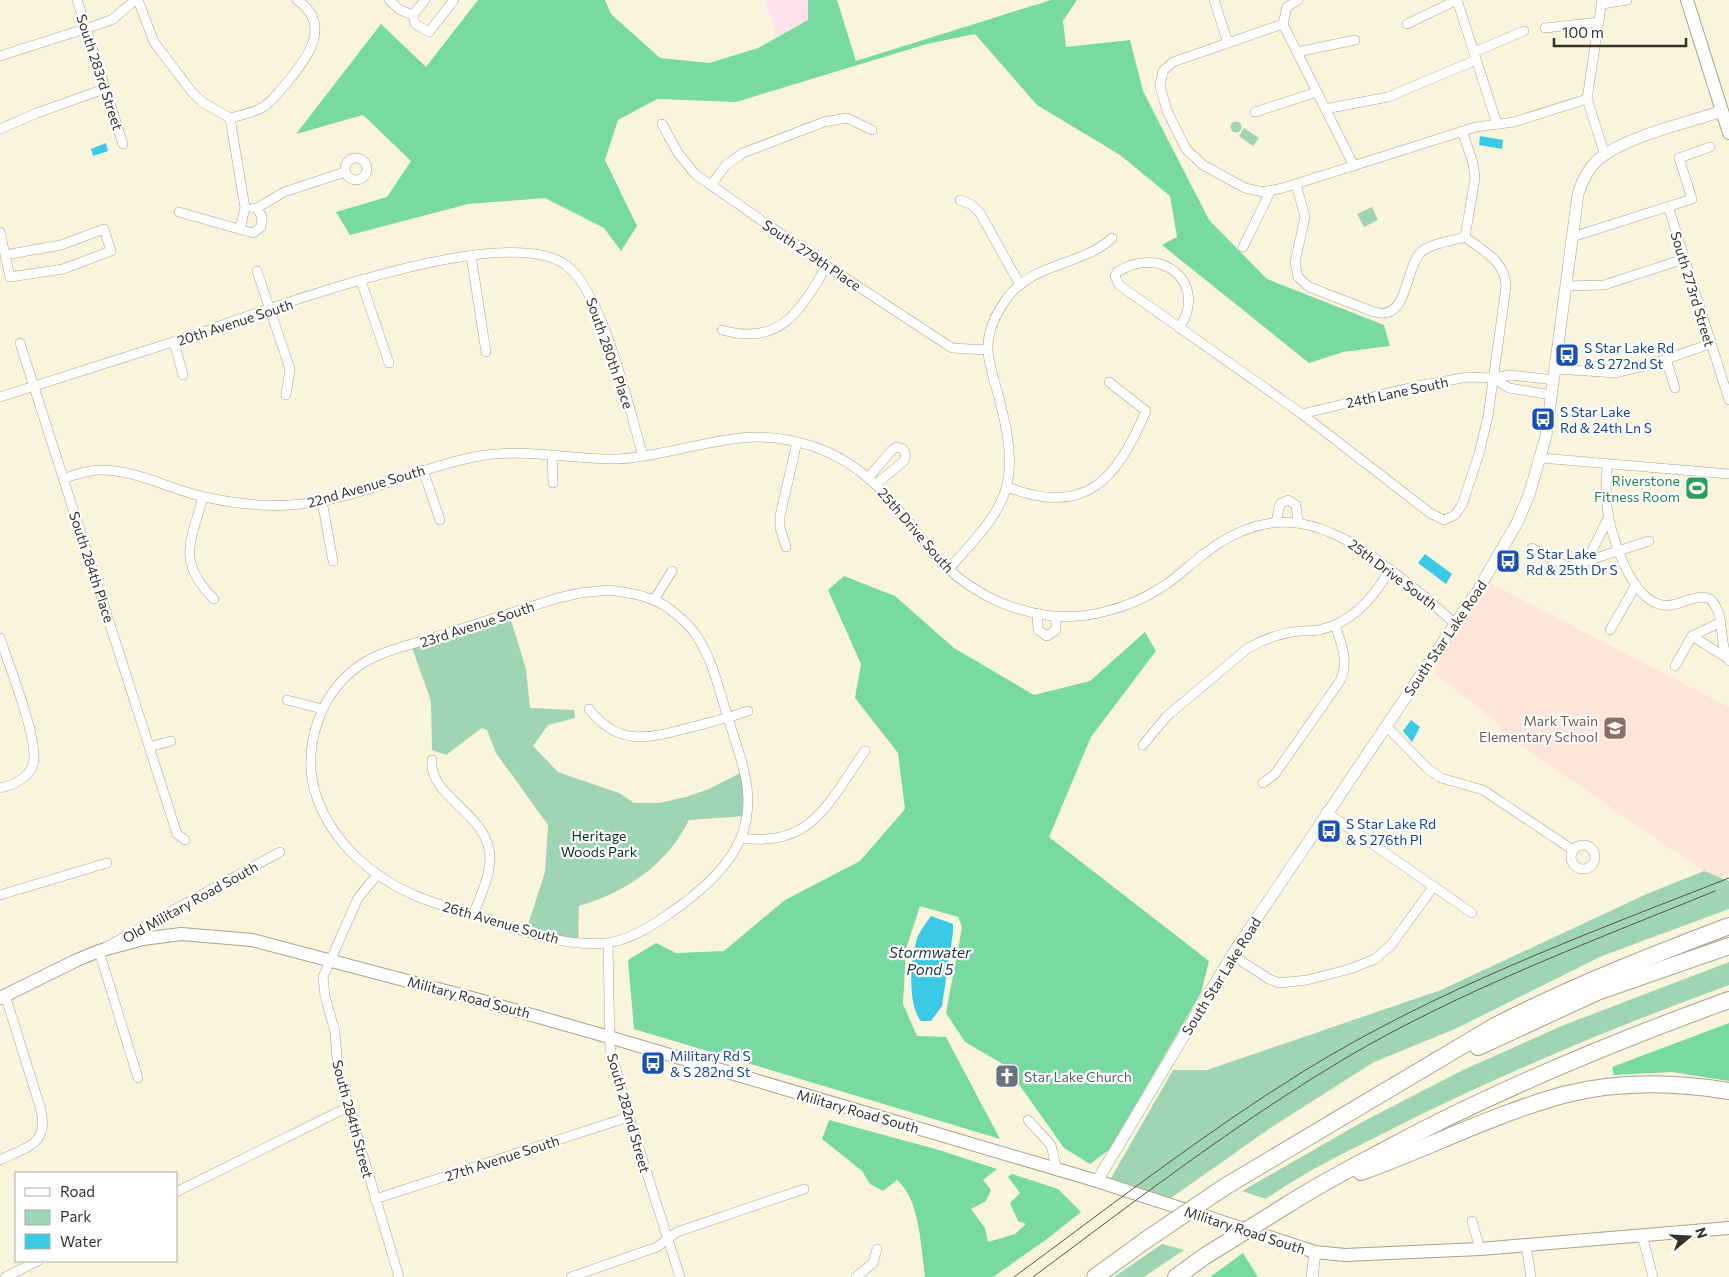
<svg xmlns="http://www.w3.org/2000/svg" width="1729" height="1277" viewBox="0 0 1729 1277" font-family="Commissioner,sans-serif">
  <rect width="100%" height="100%" fill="#f9f5dd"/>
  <polygon fill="#fce3eb" points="765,0 808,0 808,20 777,36"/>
  <polygon fill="#fde5da" points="1484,580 1729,707 1729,873 1719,878 1704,871 1499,731 1502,726 1426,667"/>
  <g fill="#9fd5b3">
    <circle cx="1236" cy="127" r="5.5"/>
    <polygon points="1244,128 1259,138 1253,146 1239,136"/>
    <polygon points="1372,207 1378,220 1364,227 1357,214"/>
    <path d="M509,614L526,669L530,708L574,710L575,718L548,725L533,746L558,772L619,793L634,803H659L686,797L709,789L744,771L746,816L689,820C667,865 626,892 579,906L578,943L526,931L545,872L548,825L496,753L487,730L482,728L446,755L432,750L431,701L411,645Z"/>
    <polygon points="1704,871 1729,881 1729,909 1602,956 1455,1029 1374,1062 1269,1129 1171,1198 1111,1178 1173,1070 1207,1070 1441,990 1649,893"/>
    <path d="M1729,962V985C1614,1027 1501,1074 1392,1129C1349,1151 1305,1171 1266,1199L1242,1191L1364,1121L1463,1070L1564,1025Z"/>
    <polygon points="1162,1244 1184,1250 1144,1277 1114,1277"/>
  </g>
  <g fill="#78d9a1">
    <polygon points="478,0 605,0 611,14 660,58 709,63 758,48 808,20 808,0 837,0 856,61 1051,0 1077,0 1063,21 1066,47 1130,40 1143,91 1209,220 1267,279 1384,325 1390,346 1343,352 1309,363 1162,245 1177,237 1170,196 1120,155 1037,105 975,34 927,44 736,102 657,99 618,120 605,160 637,226 621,251 604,228 545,198 468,204 350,235 336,212 387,197 411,161 363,115 296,134 381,24 426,67"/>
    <polygon points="844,576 895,596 954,648 1034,695 1090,681 1145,632 1156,651 1091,737 1049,837 1209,961 1201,993 1109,1150 1090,1164 1064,1148 1006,1066 965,1042 946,1013 962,927 958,917 920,906 906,949 903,1004 917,1036 946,1037 1000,1139 634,1029 628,960 656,943 676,953 724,951 785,900 860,861 905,809 898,753 855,698 861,664 828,590"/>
    <polygon points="1729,1023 1729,1081 1672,1072 1614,1075 1612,1067"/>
    <path d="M829,1120L939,1150L997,1169L983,1180L991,1190L986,1201L971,1209L985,1228L988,1242L1015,1234L1026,1224L1018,1221L1010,1203L1020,1193L1008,1177L1012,1174L1058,1189L1081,1212L1047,1239L993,1277H925C921,1248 920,1199 897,1180L883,1191L870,1184L862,1171L822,1139Z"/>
    <polygon points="1243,1253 1258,1277 1210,1277"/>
  </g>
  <g fill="#3bcae5">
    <polygon points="1480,136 1503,140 1502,149 1479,145"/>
    <polygon points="106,143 108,151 93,156 91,149"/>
    <polygon points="1425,554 1452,574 1446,584 1418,563"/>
    <polygon points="1411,720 1420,727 1412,742 1403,731"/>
    <path d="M931,916L953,924V932L942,1006L931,1021H921C907,1004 910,957 918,936C921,929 927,922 931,916Z"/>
  </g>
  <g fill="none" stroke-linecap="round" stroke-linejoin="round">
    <g stroke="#a7a38d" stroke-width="10">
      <g id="minor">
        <polyline points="77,0 123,144"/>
        <polyline points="138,0 154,42 191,91 202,102 230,118 245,208 240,229"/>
        <polyline points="389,0 400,10 413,15"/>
        <polyline points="425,0 413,15 415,24 429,32 454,0"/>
        <polyline points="1214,0 1228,43"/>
        <polyline points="1457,0 1497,124"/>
        <polyline points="1602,0 1587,99 1605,155"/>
        <polyline points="1602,4 1627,0"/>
        <polyline points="1283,24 1287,7 1298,0"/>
        <polyline points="1407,24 1457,0"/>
        <polyline points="1545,28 1599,22"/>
        <polyline points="1297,52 1355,40"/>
        <polyline points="1474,52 1524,31"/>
        <polyline points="0,56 100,24 113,19 135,0"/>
        <polyline points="1325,109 1388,97 1476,60"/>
        <polyline points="1255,112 1317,92"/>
        <path d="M230,118C241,115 254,113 263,107C272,102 278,92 285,85C306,60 334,25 297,0"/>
        <polyline points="662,124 678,153 695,174 827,266 952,348 987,350"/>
        <polyline points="0,129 37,113 104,89"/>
        <circle cx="356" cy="169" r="11"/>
        <polyline points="1354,166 1283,24 1173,62 1163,71 1160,86 1167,111 1186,149 1203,165 1245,188 1263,192 1283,188 1476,127 1514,122 1587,99"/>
        <path d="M1296,184L1305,217L1295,262L1298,277L1309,287L1374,312C1409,322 1404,269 1421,252C1432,243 1452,241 1465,237"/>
        <polyline points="711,185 726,165 743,153 824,122 847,118 872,130"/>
        <polyline points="960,200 972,205 980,213 1020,285"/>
        <polyline points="1668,206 1729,400"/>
        <polyline points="253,208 257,208 284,192 345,172"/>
        <polyline points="179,212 253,233 261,227 262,217 257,208"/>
        <polyline points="0,232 10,277 63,269 111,251 104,229 61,245 5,255"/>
        <polyline points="1572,237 1692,199 1679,158 1710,147"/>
        <polyline points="1243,247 1270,192"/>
        <polyline points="471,255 486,352"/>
        <polyline points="257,271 290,369 286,395"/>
        <polyline points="361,281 389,363"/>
        <polyline points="1566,286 1604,285 1684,259"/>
        <path d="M1179,328C1209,285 1163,243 1117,272L1115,276L1119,285L1302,414L1430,513L1444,520L1455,515L1462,505L1479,454L1488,416L1506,287C1506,262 1484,251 1465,237L1475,178L1473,163L1462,131"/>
        <path d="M722,330C781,347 800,310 827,266"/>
        <polyline points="174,342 183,375"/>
        <polyline points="20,343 177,834 185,840"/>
        <polyline points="1666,359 1675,388"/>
        <polyline points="1556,369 1616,373 1649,365 1710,344"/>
        <polyline points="1493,378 1509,388 1552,395"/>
        <path d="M0,397C59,378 118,360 176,341C252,316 501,218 566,265C603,292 629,409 643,456"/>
        <polyline points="1302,414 1417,386 1468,377 1493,378 1510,375 1554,380"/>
        <polyline points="552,455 553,483"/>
        <polyline points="1541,458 1729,474"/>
        <path d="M1607,464C1607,478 1605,492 1607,506C1610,534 1630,599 1662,605C1678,608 1696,592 1710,599C1727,615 1717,641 1729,661"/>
        <polyline points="423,470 440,520"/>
        <path d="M64,478C76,475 88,470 101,470C137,470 171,490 205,497C232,503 261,507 289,505C349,503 413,469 474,457C522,447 571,460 619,459C629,459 640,456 650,455C711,445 752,425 815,447C872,467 897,509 933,553C961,586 1002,609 1045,615C1083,621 1129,609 1162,587C1177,578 1189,565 1204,554C1273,500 1327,521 1391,570C1413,587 1434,604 1455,624"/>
        <polyline points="868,478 892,450 897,447 903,449 906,455 904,461 876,484"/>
        <path d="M1007,487C1087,517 1116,480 1146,411L1109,382"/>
        <path d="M203,497C191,542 176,561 214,599"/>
        <polyline points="322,501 333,561"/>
        <polyline points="1276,523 1280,504 1288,500 1296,505 1298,523"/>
        <polyline points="786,547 780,528 780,516 797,442"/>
        <polyline points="1532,548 1568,567 1649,541"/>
        <polyline points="1587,561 1609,516"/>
        <path d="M949,569C970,544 999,518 1007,485C1015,450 1002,410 993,376C991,368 988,359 988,350C987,332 997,312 1007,298C1034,262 1082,266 1112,238"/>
        <path d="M609,590C631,593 653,596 671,610C680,617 690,626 696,635C713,660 719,690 728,718C736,745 747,771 748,799C748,811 746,824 742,835C730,867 698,894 670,913C652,926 629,941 606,943C565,947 522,931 484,918C461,911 438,905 416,896C372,877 333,843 317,798C300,749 320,689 365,662C385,650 410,645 432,638C474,625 516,611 558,598L580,593Z"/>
        <polyline points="654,600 672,571"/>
        <polyline points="1037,614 1038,630 1047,636 1056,630 1056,616"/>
        <polyline points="1610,630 1636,585"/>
        <polyline points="1692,636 1727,658"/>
        <path d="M0,638C8,663 40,742 33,764C29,778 13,785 0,788"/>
        <polyline points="1675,666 1692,636 1721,622"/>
        <polyline points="287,700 322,709"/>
        <path d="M589,709C618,746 647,739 688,728C708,723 728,718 748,711"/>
        <polyline points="1386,726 1428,769 1441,778 1483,790 1573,850"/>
        <path d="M1143,745L1167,716L1248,648C1264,639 1281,633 1299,631C1306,631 1312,631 1319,630C1352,623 1374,598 1390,569"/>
        <polyline points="149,747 171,741"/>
        <path d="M432,760C428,798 491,813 490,860C489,879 480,897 473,915"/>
        <path d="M1263,783L1275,774L1340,681C1349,661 1342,645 1335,625"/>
        <polyline points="1326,812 1472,913"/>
        <path d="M741,838C813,848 828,802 865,751"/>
        <circle cx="1583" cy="857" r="12"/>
        <polyline points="377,875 358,898 323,977 325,996 335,1032 338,1071 399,1277"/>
        <polyline points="0,895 107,863"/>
        <polyline points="608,943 610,1048 629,1117 680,1277"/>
        <polyline points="1232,955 1269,979 1279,983 1307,980 1350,969 1375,959 1391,945 1434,886"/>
        <polyline points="138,1078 99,951 280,852"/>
        <polyline points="1028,1120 1051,1145 1057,1171"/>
        <path d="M0,1160C26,1147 49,1145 41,1110L5,995"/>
        <polyline points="176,1192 348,1107"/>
        <polyline points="375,1199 629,1117"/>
        <polyline points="1472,1221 1480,1249"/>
        <polyline points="1642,1235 1653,1277"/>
        <polyline points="1526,1245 1531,1277"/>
        <polyline points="5,1277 38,1261"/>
        <polyline points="571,1277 657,1247 677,1232 804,1189"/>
        <polyline points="856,1277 873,1263 877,1249"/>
      </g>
    </g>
    <g stroke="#a7a38d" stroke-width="12">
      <g id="tertiary">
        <path d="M1097,1181L1232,955L1478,590L1517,523L1529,495L1546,436L1578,194C1582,181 1589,167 1600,158C1627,136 1688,123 1722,111"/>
        <polyline points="1312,1277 1315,1252"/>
      </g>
    </g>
    <g stroke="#a7a38d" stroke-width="14">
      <g id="secondary">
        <polyline points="1687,0 1729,133"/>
        <polyline points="0,998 77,960 99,951 143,939 181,934 252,940 472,998 609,1037 1097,1181 1315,1252 1345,1255 1480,1249 1729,1228"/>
      </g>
    </g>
    <g stroke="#a7a38d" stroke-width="18">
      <g id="motorway">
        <polyline points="1478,1047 1597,992 1729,946"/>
        <path d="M1361,1172C1428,1148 1494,1114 1563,1095C1617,1081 1675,1082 1729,1091"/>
        <path d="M1226,1186L1495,1026C1571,987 1650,956 1729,926"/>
        <path d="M1287,1205C1318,1185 1351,1168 1383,1151C1494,1091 1610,1043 1729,1000"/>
        <polyline points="1095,1277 1146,1240"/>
        <polyline points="1176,1277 1205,1256"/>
      </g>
    </g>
    <use href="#minor" stroke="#fff" stroke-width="9"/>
    <use href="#tertiary" stroke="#fff" stroke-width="11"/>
    <use href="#secondary" stroke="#fff" stroke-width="12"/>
    <use href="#motorway" stroke="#fff" stroke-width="16"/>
    <g stroke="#565448" stroke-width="1">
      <path d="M1014,1277C1109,1207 1204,1133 1304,1071C1437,989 1584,935 1729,878"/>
      <path d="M1033,1277C1135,1201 1235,1124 1344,1059C1461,990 1590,942 1715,891"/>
    </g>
    <g stroke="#a7a38d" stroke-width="18" stroke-linecap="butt">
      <g id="motorway-bridge">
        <polyline points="1146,1240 1226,1186"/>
        <polyline points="1205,1256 1287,1205"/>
      </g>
    </g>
    <use href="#motorway-bridge" stroke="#fff" stroke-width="16"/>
  </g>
  <defs>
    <g id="bus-square" transform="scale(1.25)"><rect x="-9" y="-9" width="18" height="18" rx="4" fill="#1a4fb4" stroke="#fff"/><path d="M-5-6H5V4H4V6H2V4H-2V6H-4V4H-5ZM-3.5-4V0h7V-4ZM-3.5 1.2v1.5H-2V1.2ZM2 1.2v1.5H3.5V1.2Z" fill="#fff"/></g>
    <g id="stadium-square" transform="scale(1.25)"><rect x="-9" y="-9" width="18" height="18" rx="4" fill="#2e9e5b" stroke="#fff"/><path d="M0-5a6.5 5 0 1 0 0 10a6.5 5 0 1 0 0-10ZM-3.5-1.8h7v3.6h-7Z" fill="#fff"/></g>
    <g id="school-square" transform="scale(1.25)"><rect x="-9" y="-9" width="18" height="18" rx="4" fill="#8d6e63" stroke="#fff"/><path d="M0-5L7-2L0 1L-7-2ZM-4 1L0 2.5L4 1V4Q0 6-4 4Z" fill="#fff"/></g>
    <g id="church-square" transform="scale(1.25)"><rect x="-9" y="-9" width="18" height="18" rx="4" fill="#6b7280" stroke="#fff"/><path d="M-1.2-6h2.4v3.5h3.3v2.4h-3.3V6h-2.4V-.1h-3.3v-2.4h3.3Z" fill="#fff"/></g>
  </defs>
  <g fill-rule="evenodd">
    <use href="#bus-square" x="1567" y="355"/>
    <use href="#bus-square" x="1543" y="419"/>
    <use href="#stadium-square" x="1697" y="488"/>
    <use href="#bus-square" x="1508" y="561"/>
    <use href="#school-square" x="1615" y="728"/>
    <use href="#bus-square" x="1329" y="831"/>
    <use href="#bus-square" x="653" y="1063"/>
    <use href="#church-square" x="1007" y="1076"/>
  </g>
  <g text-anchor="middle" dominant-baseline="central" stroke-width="4.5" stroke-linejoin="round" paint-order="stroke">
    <g font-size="14" fill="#34332a" stroke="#fff">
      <text transform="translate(100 72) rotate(72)">South 283rd Street</text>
      <text transform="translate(812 255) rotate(34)">South 279th Place</text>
      <text transform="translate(1693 289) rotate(73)">South 273rd Street</text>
      <text transform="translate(235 322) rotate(-18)">20th Avenue South</text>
      <text transform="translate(610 353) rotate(71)">South 280th Place</text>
      <text transform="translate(1397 392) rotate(-12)">24th Lane South</text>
      <text transform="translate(366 486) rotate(-16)">22nd Avenue South</text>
      <text transform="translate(916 530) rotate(49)">25th Drive South</text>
      <text transform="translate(92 567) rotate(72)">South 284th Place</text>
      <text transform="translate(1393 574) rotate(37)">25th Drive South</text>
      <text transform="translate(477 624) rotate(-18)">23rd Avenue South</text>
      <text transform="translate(1445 638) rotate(-56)">South Star Lake Road</text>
      <text transform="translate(190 902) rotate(-29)">Old Military Road South</text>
      <text transform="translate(501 922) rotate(16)">26th Avenue South</text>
      <text transform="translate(1221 976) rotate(-58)">South Star Lake Road</text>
      <text transform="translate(469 997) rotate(15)">Military Road South</text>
      <text transform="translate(858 1111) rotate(16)">Military Road South</text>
      <text transform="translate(629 1113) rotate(74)">South 282nd Street</text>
      <text transform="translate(353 1119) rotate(75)">South 284th Street</text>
      <text transform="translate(502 1158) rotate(-18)">27th Avenue South</text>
      <text transform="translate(1245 1230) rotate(18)">Military Road South</text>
    </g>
    <g font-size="14" fill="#164399" stroke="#fff" text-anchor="start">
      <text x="1584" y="347">S Star Lake Rd<tspan x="1584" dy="16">&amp; S 272nd St</tspan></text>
      <text x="1560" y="411">S Star Lake<tspan x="1560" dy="16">Rd &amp; 24th Ln S</tspan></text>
      <text x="1526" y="553">S Star Lake<tspan x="1526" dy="16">Rd &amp; 25th Dr S</tspan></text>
      <text x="1346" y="823">S Star Lake Rd<tspan x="1346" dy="16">&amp; S 276th Pl</tspan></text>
      <text x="670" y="1055">Military Rd S<tspan x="670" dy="16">&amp; S 282nd St</tspan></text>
    </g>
    <g font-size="14" fill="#27864d" stroke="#fff" text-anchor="end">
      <text x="1680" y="480">Riverstone<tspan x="1680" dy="16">Fitness Room</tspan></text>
    </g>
    <g font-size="14" fill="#785e54" stroke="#fff" text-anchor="end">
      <text x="1598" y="720">Mark Twain<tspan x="1598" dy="16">Elementary School</tspan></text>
    </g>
    <g font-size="14" fill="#08331e" stroke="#fff">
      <text x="599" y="835">Heritage<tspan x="599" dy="16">Woods Park</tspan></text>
    </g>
    <g font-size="14" fill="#5b616d" stroke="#fff" text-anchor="start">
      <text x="1024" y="1076">Star Lake Church</text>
    </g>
    <g font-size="15" font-style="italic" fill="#21393e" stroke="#fff">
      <text x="930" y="952">Stormwater<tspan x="930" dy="17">Pond 5</tspan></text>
    </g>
  </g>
  <rect x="15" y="1172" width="162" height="90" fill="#ffffff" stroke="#aeadaa"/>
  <rect x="25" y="1188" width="25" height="8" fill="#ffffff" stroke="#aeadaa"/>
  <text x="60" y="1197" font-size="15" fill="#34332a">Road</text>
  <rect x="25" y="1210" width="25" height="15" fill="#9fd5b3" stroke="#aeadaa"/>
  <text x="60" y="1222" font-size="15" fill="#34332a">Park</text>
  <rect x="25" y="1234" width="25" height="15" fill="#3bcae5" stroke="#aeadaa"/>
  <text x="60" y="1247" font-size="15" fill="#34332a">Water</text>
  <g transform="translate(1689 1237) rotate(72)" stroke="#ffffff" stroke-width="4" paint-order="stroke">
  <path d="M0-4L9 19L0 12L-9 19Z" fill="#34332a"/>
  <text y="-8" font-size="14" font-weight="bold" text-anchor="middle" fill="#34332a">N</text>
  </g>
  <path d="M1554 38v8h132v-8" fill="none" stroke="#34332a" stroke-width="2.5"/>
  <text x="1562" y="38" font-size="15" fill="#34332a" stroke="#ffffff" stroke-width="4" paint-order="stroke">100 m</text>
</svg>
